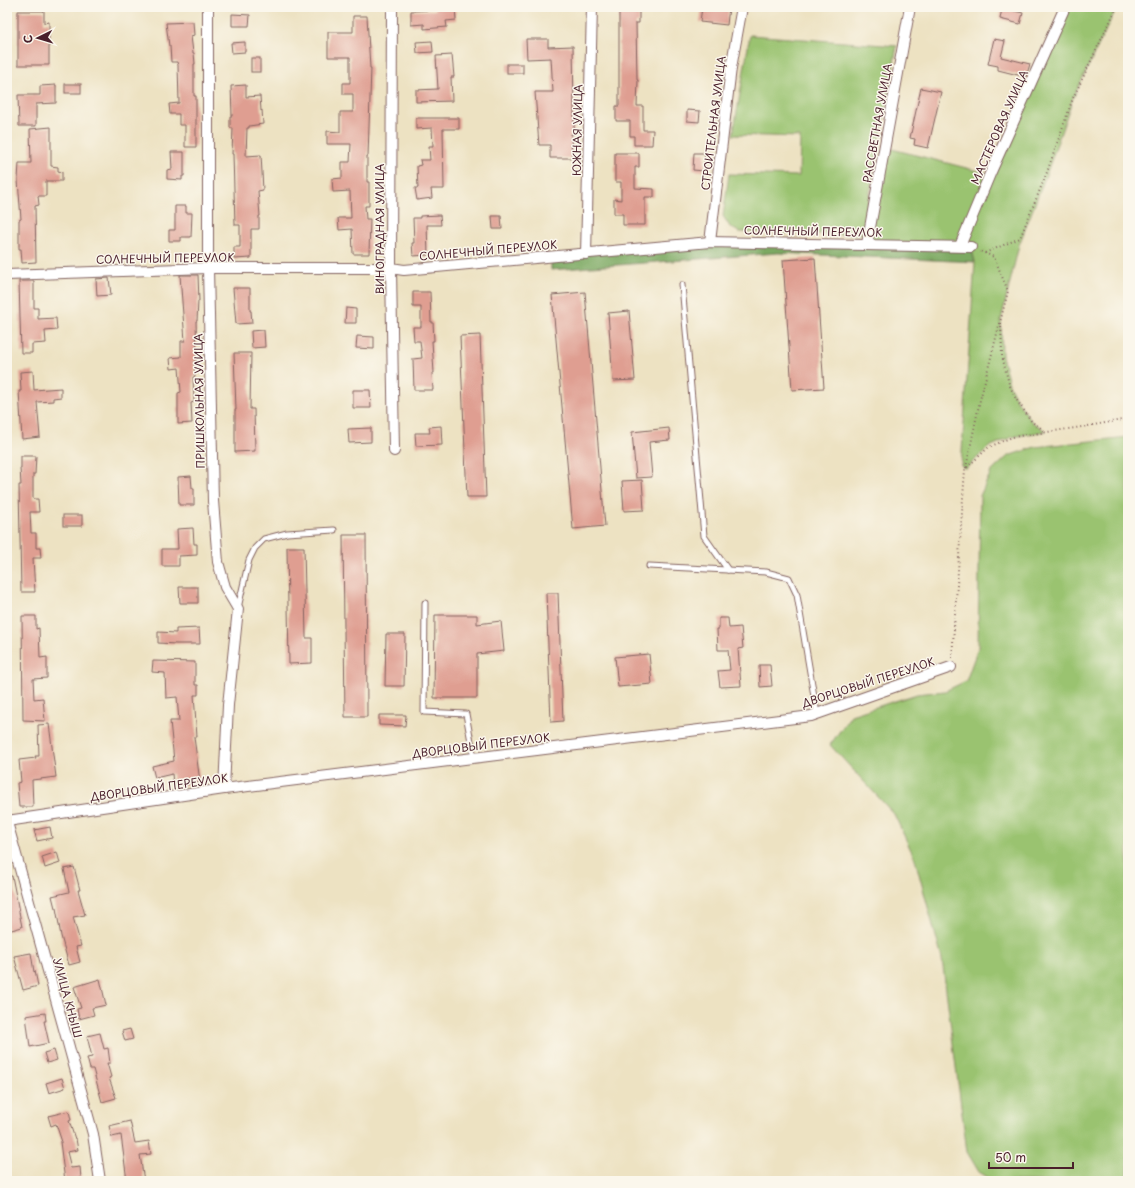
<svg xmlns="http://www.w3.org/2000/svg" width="1135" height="1188" viewBox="0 0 1135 1188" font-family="'Playpen Sans',sans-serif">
  <rect width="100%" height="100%" fill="#fbf7ec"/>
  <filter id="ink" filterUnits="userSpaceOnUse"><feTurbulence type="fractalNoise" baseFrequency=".025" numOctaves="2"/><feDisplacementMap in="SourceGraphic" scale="8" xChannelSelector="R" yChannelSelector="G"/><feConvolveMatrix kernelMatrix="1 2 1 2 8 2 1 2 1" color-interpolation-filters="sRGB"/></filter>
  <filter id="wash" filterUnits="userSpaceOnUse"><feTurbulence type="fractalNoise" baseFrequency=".012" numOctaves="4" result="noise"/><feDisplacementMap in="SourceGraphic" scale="16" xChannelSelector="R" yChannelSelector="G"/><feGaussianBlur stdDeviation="0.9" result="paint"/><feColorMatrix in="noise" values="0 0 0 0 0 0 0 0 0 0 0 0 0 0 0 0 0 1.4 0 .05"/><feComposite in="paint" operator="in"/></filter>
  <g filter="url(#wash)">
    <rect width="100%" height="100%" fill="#ede2c2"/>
    <g fill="#9ac36f" stroke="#72714d">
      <polygon points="1065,7 1117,7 1073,98 1046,175 1019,245 1001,320 1002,356 1009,384 1016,399 1032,422 1046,431 1012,437 989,447 965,469 961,465 975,262 971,247 867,244 884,147 990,174"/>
      <polygon points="750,35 897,46 862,235 739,232 730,227 723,216 729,174 799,176 800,137 733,135"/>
      <polygon points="1128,437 1128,1181 994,1181 979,1172 967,1152 942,959 915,859 894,814 830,745 851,715 917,694 945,691 966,681 978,648 980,496 991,472 1008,456 1035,447"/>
    </g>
    <polygon fill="#7ba962" stroke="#626446" points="710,242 971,247 975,262 778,253 551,270 551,257"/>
    <g id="blocks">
      <g fill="#df9e91">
        <polygon points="435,7 455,7 456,20 446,21 447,27 424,29 424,24 411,25 411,11 435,10"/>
        <polygon points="625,7 639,7 639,23 636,23 637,80 638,80 637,106 643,106 643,130 653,130 652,145 634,145 634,136 630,136 630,121 616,121 616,106 619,106 619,9 624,9"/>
        <polygon points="702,7 729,7 727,25 700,22"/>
        <polygon points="1002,8 1023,13 1020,24 1000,19"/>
        <polygon points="18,11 44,11 44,23 49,22 49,65 18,65"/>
        <polygon points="232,14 250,15 249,26 232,26"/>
        <polygon points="353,16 367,16 370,68 371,68 368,156 367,156 367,182 369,182 369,206 365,206 366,219 370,219 369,254 353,254 352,229 339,230 338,218 351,218 350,191 333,192 332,179 342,178 342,162 350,162 351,144 327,144 327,131 340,132 340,112 353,112 353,94 343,94 343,83 350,83 350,57 328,57 328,32 353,32"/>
        <polygon points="193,22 194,35 191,36 193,53 194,53 195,64 194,64 194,96 196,96 196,147 185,147 185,125 179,125 179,114 170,114 169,104 179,103 178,65 177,62 171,62 170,46 169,46 166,23"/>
        <polygon points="526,39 548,39 548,47 573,46 574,109 574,134 571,134 572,158 550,158 550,145 539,145 535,92 553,92 551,58 527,59"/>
        <polygon points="994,39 1005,41 1001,57 1030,64 1026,77 998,70 998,66 988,64"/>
        <polygon points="432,41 433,52 417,53 416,42"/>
        <polygon points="245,42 245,52 232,53 231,43"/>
        <polygon points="452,55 454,77 451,77 452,101 416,102 416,90 438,89 436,56"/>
        <rect x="251" y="58" width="9" height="14"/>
        <rect x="507" y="64" width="16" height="9"/>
        <rect x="65" y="84" width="16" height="9"/>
        <polygon points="56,85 56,103 36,104 36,126 19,126 18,95 40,95 40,86"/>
        <polygon points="246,85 246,97 260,96 261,111 262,110 263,124 249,126 249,128 247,128 246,156 261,155 263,190 258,191 260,216 259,216 259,229 251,229 251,258 234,259 234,247 240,247 240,225 235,225 233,154 232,154 233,128 230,128 230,116 232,116 231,86"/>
        <polygon points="921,88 941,92 928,148 914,145 915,139 910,138"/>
        <polygon points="687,110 700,111 699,122 687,121"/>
        <polygon points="416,118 459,118 459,129 443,129 444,189 431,189 432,198 417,200 415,188 418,188 417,166 421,165 420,160 430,160 429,146 433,146 432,128 416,129"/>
        <polygon points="51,127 51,166 58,167 58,171 62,172 62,181 46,181 46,196 38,196 39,205 35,206 36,262 22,263 21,249 19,249 19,220 21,219 18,180 19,163 31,163 30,129"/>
        <polygon points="171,152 184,152 184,176 182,176 182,180 167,179 167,170 172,169"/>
        <polygon points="615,153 639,153 639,167 635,167 635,188 654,189 654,197 645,197 645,225 623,225 623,214 614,214 614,199 621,200 621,182 615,182"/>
        <polygon points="694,153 705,153 704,171 693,170"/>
        <polygon points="175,206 186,206 186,213 192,213 191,237 181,237 181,241 169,241 169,230 175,230"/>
        <polygon points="440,215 441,225 427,225 428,255 413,256 412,243 414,243 413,218 420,218 420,216"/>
        <polygon points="492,216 501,216 502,229 493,229"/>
        <polygon points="815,258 824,388 792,390 783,260"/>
        <polygon points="180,275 198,275 199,301 198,301 197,321 196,321 197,361 194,361 195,377 193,377 194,402 191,403 192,423 178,424 178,393 181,392 179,368 171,369 170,358 181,357 181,341 185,341"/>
        <polygon points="109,278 111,295 97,296 96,279"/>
        <polygon points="19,281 34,281 34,308 38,308 38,319 56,318 57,330 45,331 46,343 32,344 32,353 21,353"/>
        <polygon points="233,288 250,288 250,311 251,311 252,323 236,324"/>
        <polygon points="413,292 430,292 431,322 433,322 434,341 432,341 434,373 432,373 433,390 414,390 413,359 422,358 420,341 414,341 413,327 421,327 421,307 413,307"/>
        <polygon points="585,292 605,526 573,529 552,295"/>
        <polygon points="346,308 356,309 356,323 345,323"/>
        <polygon points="629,311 635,380 613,381 608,313"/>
        <polygon points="264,330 265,347 252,348 251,331"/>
        <polygon points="480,335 486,497 467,497 460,336"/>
        <polygon points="357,336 374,337 374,349 356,348"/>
        <polygon points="234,353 251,353 250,409 254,409 255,451 235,452 235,410 236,410"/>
        <polygon points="33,371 34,390 61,388 61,397 53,398 53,401 37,402 40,437 22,439 19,391 21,391 20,372"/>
        <polygon points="353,390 370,390 371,408 353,408"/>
        <polygon points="441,426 442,445 416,446 415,433 430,433 429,427"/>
        <polygon points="371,428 371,442 349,443 348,429"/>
        <polygon points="669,428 670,440 649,442 652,477 636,478 632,432"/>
        <polygon points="21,456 36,456 35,474 33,474 33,499 38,499 39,512 30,512 31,533 36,533 36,548 40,548 41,558 33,558 35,592 21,592 19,485 21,485 20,468 21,468"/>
        <polygon points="191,476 192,488 194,488 194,505 179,505 178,477"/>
        <polygon points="642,480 644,510 624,511 622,481"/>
        <rect x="63" y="515" width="19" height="11"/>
        <polygon points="193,528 194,544 197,544 197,555 179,556 179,566 162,566 162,549 178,549 177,529"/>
        <polygon points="343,535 366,535 367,717 345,717"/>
        <polygon points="287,547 304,547 306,638 312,638 312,663 289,664"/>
        <polygon points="179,587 198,587 198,603 180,603"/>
        <polygon points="546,593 558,593 563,721 551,722"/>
        <polygon points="435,615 477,615 477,624 501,621 504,651 477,654 477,698 434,698"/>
        <polygon points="22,616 36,616 36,629 39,628 40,658 47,657 47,678 33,679 34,699 43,698 45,721 23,720"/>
        <polygon points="719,618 728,618 729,628 741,627 743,648 738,649 741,686 720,687 718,671 730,670 728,650 718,650 717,629 719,629"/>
        <polygon points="199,628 200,644 176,644 158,643 158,632 176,633 176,629"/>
        <polygon points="386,634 405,634 404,686 385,686"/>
        <polygon points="649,654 652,684 618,687 615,657"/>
        <polygon points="153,661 195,662 195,685 198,685 198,695 194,695 197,737 194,737 200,782 178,786 177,782 173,783 172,774 155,778 152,766 174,761 170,721 179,721 177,697 166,698 165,673 152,672"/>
        <polygon points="759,665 770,665 772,686 760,687"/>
        <polygon points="379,715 406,715 405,726 379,725"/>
        <polygon points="49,724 56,777 32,780 33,807 19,807 17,783 21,782 19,760 36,758 35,756 39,756 38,725"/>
        <polygon points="50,827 52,838 37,841 34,830"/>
        <polygon points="57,852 60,863 45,868 42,857"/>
        <polygon points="74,867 80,890 78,890 85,915 73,917 81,946 76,947 80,962 69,965 61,936 56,908 55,908 52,896 69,892 64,869"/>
        <polygon points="7,876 12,876 22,927 8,931 7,926"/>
        <polygon points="31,953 34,972 35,971 38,986 23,990 14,956"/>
        <polygon points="100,979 106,1005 92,1008 94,1015 79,1019 77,1009 81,1008 74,987"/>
        <polygon points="45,1013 46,1021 44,1021 49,1043 30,1047 26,1016"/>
        <polygon points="130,1029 133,1039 125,1041 122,1031"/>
        <polygon points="100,1033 104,1049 108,1048 110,1063 107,1063 111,1077 109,1078 116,1098 102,1102 93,1069 90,1069 87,1058 92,1057 87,1036"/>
        <polygon points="54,1050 57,1060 47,1063 44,1053"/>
        <polygon points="62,1078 65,1088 49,1093 46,1083"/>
        <polygon points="69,1111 71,1120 69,1121 75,1139 76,1139 78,1150 67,1152 71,1168 80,1167 81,1179 65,1181 60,1142 62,1142 56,1124 51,1126 48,1116"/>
        <polygon points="130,1121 135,1143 149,1141 151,1154 140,1155 144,1181 127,1181 121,1135 112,1137 109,1126"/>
      </g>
    </g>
  </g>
  <g filter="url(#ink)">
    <use href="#blocks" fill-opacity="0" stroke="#836360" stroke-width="1"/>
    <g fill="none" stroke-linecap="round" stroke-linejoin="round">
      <g stroke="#836360" stroke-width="7">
        <g id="lane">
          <polyline points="682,285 704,536 728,570"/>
          <polyline points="649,566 766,572 789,578 797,595 817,714"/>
          <polyline points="425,603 424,712 466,714 474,758"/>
          <polyline points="238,608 249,560 255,548 264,539 287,533 334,530"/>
        </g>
      </g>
      <g stroke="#836360" stroke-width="12">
        <g id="street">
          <polyline points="208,7 208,268 213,501 218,562 225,587 238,609 228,705 224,789"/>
          <polyline points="392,7 391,268 394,451"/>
          <polyline points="710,242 731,68 742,7"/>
          <polyline points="867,244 910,7"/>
          <polyline points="960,246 990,174 1065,7"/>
          <polyline points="586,254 592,7"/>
          <polyline points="7,275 208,268 391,268 404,270 710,242 971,247"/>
          <polyline points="7,821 224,789 811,716 951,667"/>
          <polyline points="7,822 93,1134 100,1181"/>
        </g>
      </g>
      <g stroke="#836360" stroke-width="2" stroke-dasharray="1 3" stroke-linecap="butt">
        <polyline points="985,253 1020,238 1046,175 1073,98 1117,7"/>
        <polyline points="1001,323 1002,356 1009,384 1016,399 1032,422 1045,431"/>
        <polyline points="966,468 980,400 1008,291 994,257 980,251"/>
        <polyline points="952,658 965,469 989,447 1012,437 1082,427 1128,419"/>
      </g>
      <use href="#lane" stroke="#fff" stroke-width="5"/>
      <use href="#street" stroke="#fff" stroke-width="10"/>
    </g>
  </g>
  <g text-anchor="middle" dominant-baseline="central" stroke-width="3" stroke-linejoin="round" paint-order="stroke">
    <g font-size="11" fill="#4a1f2b" stroke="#fbf7ec">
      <text transform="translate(713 123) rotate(-83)">СТРОИТЕЛЬНАЯ УЛИЦА</text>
      <text transform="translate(877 123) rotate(-80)">РАССВЕТНАЯ УЛИЦА</text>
      <text transform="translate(999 127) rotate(-66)">МАСТЕРОВАЯ УЛИЦА</text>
      <text transform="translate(577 130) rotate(-89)">ЮЖНАЯ УЛИЦА</text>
      <text transform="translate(379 229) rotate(-90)">ВИНОГРАДНАЯ УЛИЦА</text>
      <text transform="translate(813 231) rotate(1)">СОЛНЕЧНЫЙ ПЕРЕУЛОК</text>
      <text transform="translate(488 250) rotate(-5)">СОЛНЕЧНЫЙ ПЕРЕУЛОК</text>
      <text transform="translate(165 258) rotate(-1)">СОЛНЕЧНЫЙ ПЕРЕУЛОК</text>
      <text transform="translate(199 401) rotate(-91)">ПРИШКОЛЬНАЯ УЛИЦА</text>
      <text transform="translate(868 682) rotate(-18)">ДВОРЦОВЫЙ ПЕРЕУЛОК</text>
      <text transform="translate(481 745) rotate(-7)">ДВОРЦОВЫЙ ПЕРЕУЛОК</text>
      <text transform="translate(159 787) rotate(-8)">ДВОРЦОВЫЙ ПЕРЕУЛОК</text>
      <text transform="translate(68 998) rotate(75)">УЛИЦА КНЫШ</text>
    </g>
  </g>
  <rect width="1135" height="1188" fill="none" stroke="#fbf7ec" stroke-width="24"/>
  <g transform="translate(38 38) rotate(265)" stroke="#fbf7ec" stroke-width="3" paint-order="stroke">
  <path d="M0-3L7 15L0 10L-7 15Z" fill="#4a1f2b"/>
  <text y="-6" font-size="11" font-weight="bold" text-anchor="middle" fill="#4a1f2b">С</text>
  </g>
  <path d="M989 1162v6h84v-6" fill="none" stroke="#4a1f2b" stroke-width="2"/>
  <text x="995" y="1162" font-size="12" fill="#4a1f2b" stroke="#fbf7ec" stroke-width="3" paint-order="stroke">50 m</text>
</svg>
